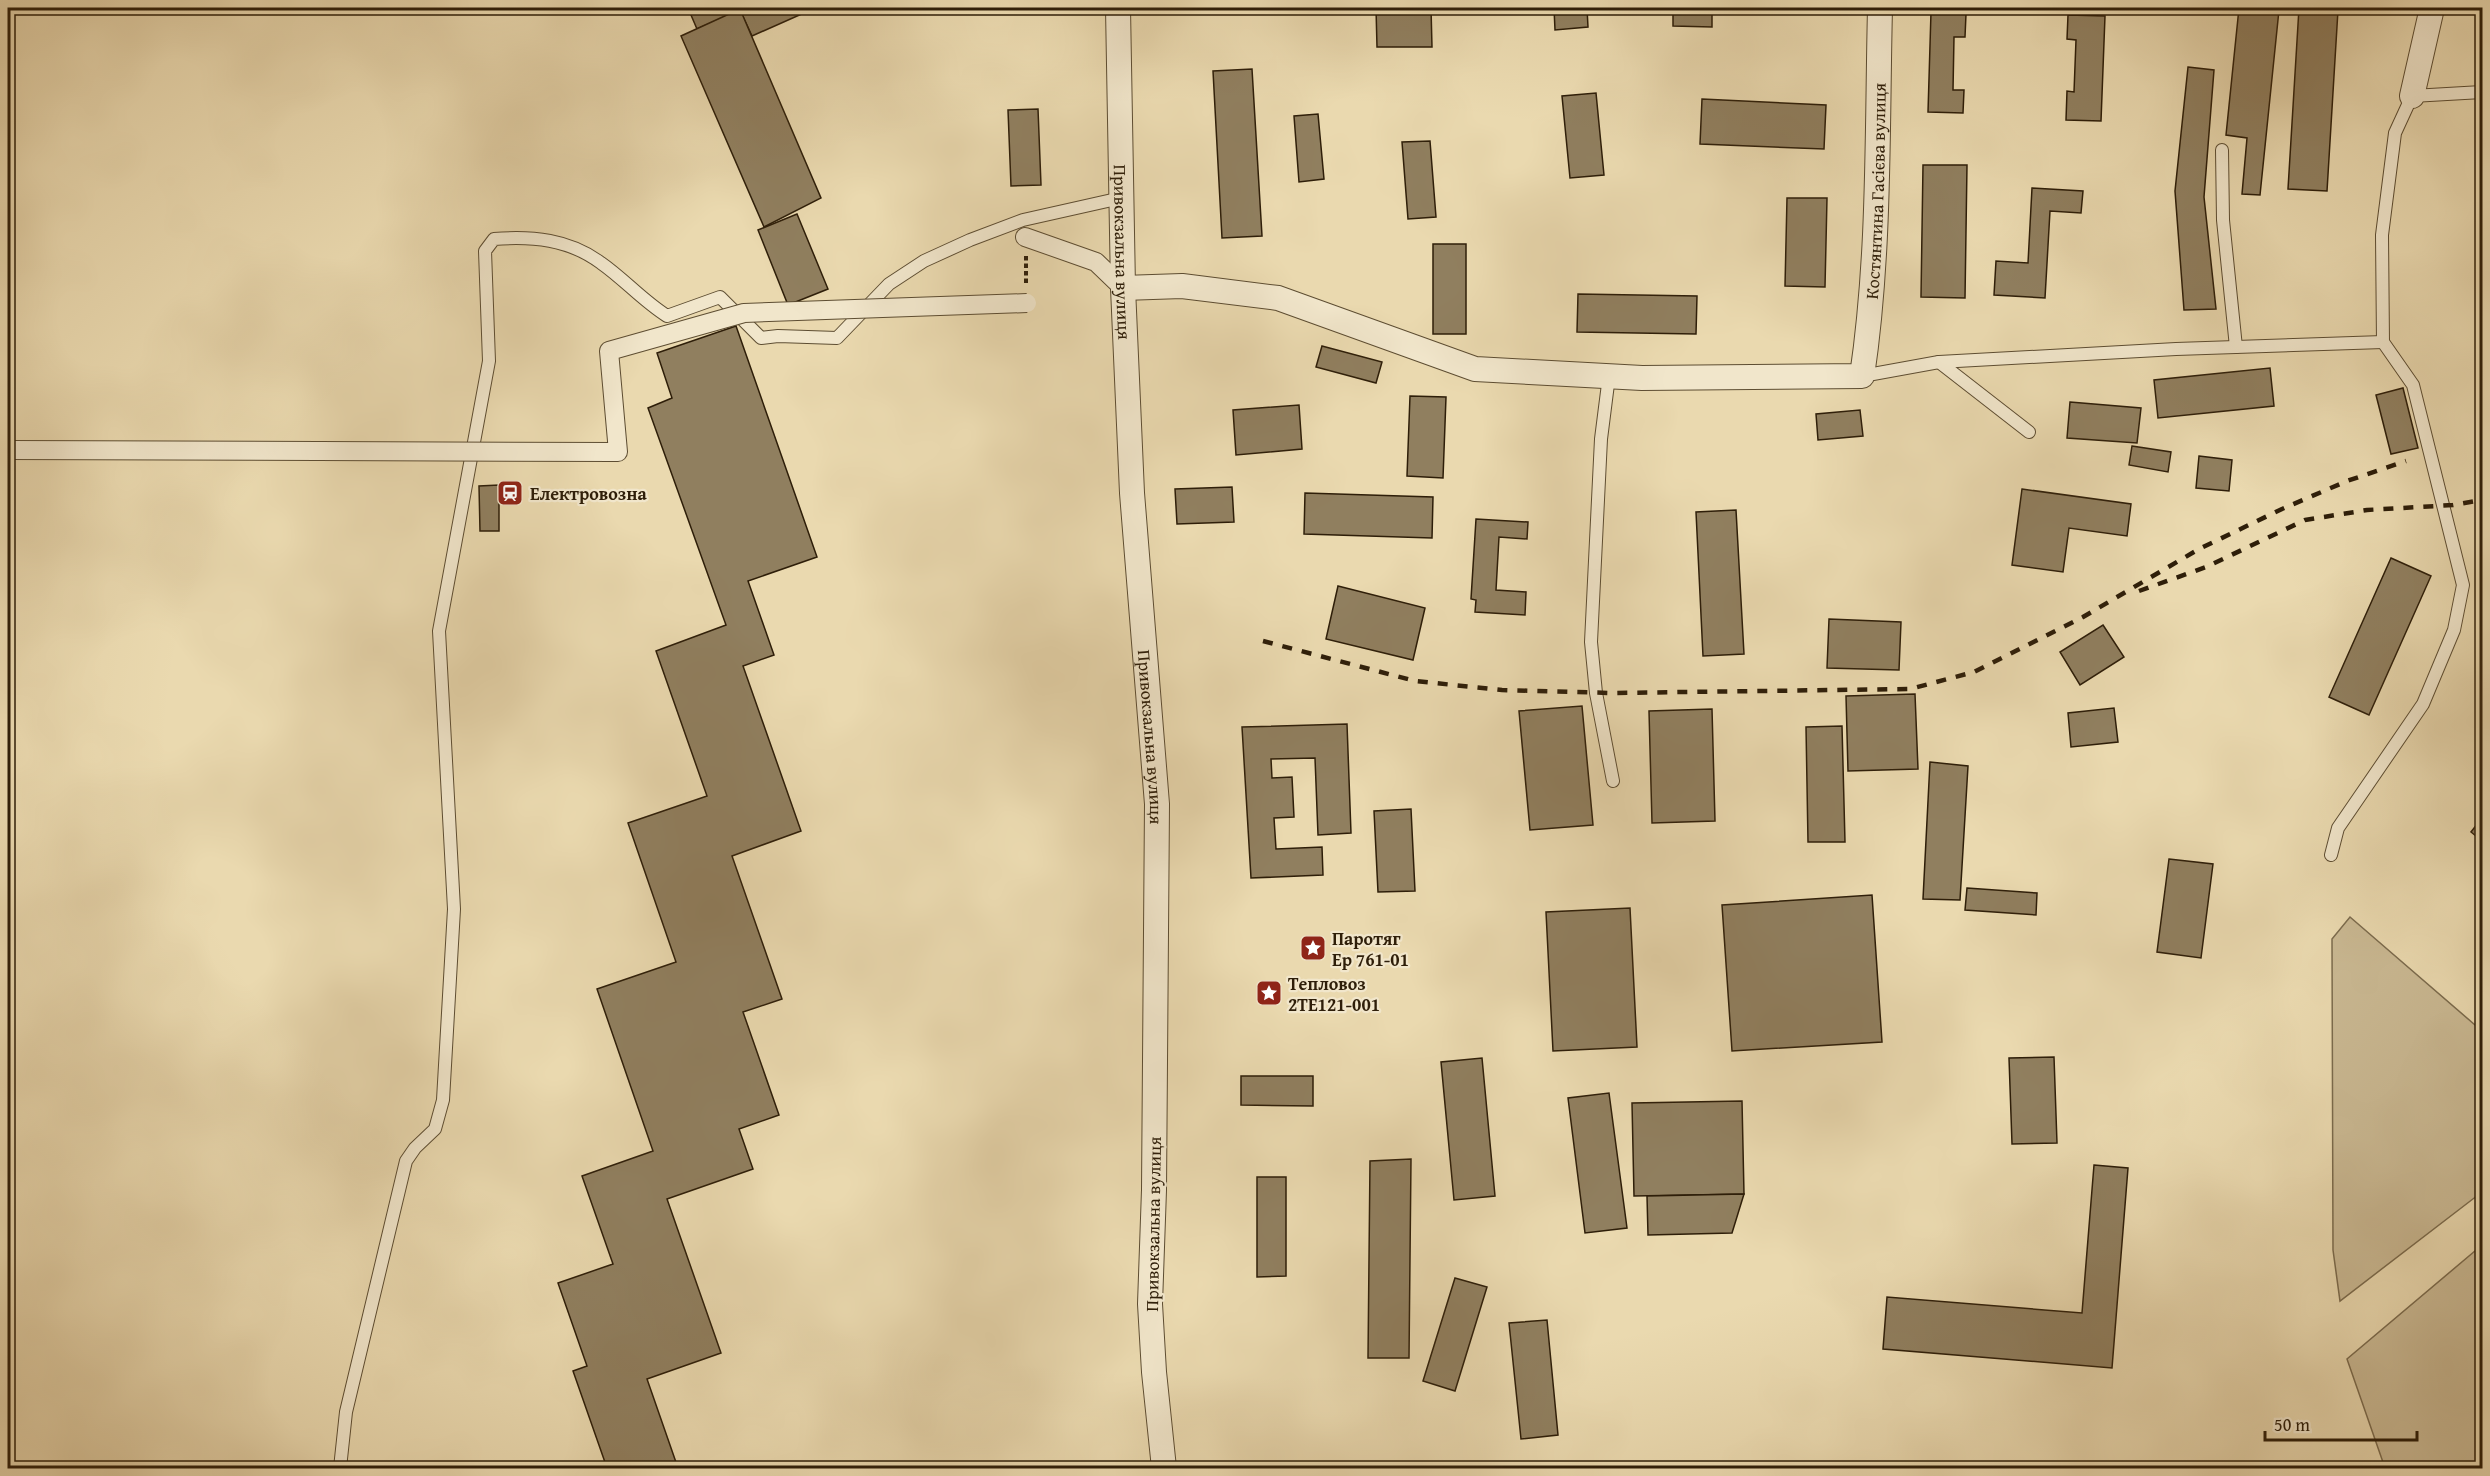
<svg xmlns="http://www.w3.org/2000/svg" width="2490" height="1476" viewBox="0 0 2490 1476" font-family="'Gentium Book Plus',serif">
  <rect width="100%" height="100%" fill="#ead9af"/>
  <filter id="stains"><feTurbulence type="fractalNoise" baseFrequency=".00333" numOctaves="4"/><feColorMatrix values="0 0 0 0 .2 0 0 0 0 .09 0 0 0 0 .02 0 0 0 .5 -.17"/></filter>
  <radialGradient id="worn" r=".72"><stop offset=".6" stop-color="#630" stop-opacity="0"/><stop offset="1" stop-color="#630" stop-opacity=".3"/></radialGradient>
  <g fill="#cab993" stroke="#7c6c4e" stroke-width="1.5">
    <polygon points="2350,917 2482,1031 2482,1192 2340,1301 2333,1250 2332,939"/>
    <polygon points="2482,1245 2482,1468 2385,1468 2347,1359"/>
  </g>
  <g fill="#907f5f" stroke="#2e1e09" stroke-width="1.5">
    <polygon points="688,8 738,8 739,11 697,29"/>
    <polygon points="739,8 812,8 813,9 752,36"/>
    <polygon points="1376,8 1431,8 1432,47 1377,47"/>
    <polygon points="1554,8 1587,8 1588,27 1555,30"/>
    <polygon points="1673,8 1712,8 1712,27 1673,26"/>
    <polygon points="2239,8 2279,10 2260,195 2242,194 2247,138 2226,135"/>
    <polygon points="2299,8 2338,10 2327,191 2288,189"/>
    <polygon points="740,9 821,198 764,227 681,36"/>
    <polygon points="1931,12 1966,14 1965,37 1954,37 1953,90 1964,90 1963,113 1928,112"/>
    <polygon points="2068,15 2105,16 2101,121 2066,120 2067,91 2074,92 2076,40 2067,39"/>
    <polygon points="2188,67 2214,70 2204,197 2216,309 2184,310 2175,191"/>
    <polygon points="1252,69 1262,236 1222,238 1213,71"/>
    <polygon points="1596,93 1604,175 1570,178 1562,96"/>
    <polygon points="1702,99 1826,105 1824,149 1700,144"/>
    <polygon points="1038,109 1041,185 1011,186 1008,110"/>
    <polygon points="1318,114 1324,179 1299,182 1294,116"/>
    <polygon points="1430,141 1436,217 1408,219 1402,142"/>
    <polygon points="1923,165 1967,165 1965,298 1921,297"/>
    <polygon points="2032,188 2083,191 2081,213 2050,211 2045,298 1994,295 1996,261 2028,263"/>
    <polygon points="1787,198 1827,198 1825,287 1785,286"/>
    <polygon points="797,214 828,289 788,305 758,230"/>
    <rect x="1433" y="244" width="33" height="90"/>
    <polygon points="1578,294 1697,296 1696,334 1577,332"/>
    <polygon points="736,326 817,557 748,581 774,655 743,666 801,831 732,856 782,999 743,1012 779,1115 739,1129 753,1169 667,1199 721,1353 647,1379 678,1468 607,1468 573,1371 587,1366 558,1283 613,1264 582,1176 653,1151 597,989 676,962 628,823 707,796 656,651 726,625 648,408 672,398 657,353"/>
    <polygon points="1322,346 1382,362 1376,383 1316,367"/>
    <polygon points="2270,368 2274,406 2158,418 2154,380"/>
    <polygon points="2403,388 2418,448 2391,454 2376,395"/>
    <polygon points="1410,396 1446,397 1443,478 1407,476"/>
    <polygon points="2070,402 2141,408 2137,443 2067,438"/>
    <polygon points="1299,405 1302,449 1236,455 1233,410"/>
    <polygon points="1860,410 1863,436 1818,440 1816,414"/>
    <polygon points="2132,446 2171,452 2168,472 2129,465"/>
    <polygon points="2199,456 2232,460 2229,491 2196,488"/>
    <polygon points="499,485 499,531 480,531 479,486"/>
    <polygon points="1232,487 1234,522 1177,524 1175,489"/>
    <polygon points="2022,489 2131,504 2127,536 2069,528 2063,572 2012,565"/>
    <polygon points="1305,493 1433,497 1432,538 1304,534"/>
    <polygon points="1736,510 1744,654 1703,656 1696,512"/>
    <polygon points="1476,519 1528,522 1527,539 1499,537 1496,590 1526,592 1525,615 1475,612 1476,600 1471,599"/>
    <polygon points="2391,558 2431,576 2369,715 2329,697"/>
    <polygon points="1338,586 1425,608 1413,660 1326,639"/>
    <polygon points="1829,619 1901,622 1899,670 1827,668"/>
    <polygon points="2103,625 2124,657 2080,685 2060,652"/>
    <polygon points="1915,694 1918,769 1848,771 1846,696"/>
    <polygon points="1582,706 1593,825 1530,830 1519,711"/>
    <polygon points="2114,708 2118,742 2071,747 2068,713"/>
    <polygon points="1712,709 1715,821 1652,823 1649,711"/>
    <polygon points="1347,724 1351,833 1318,835 1315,758 1271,759 1272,778 1292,777 1294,817 1274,818 1276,849 1322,847 1323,875 1251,878 1242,727"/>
    <polygon points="1842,726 1845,842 1808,842 1806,727"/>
    <polygon points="1930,762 1968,766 1960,900 1923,899"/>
    <polygon points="1411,809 1415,891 1378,892 1374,811"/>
    <polygon points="2482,818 2482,841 2471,832"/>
    <polygon points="2169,859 2213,864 2201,958 2157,952"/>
    <polygon points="1967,888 2037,893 2036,915 1965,910"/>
    <polygon points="1872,895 1882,1042 1732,1051 1722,905"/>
    <polygon points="1630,908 1637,1047 1553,1051 1546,912"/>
    <polygon points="2054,1057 2057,1143 2012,1144 2009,1058"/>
    <polygon points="1482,1058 1495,1196 1454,1200 1441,1062"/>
    <polygon points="1241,1076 1313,1076 1313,1106 1241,1105"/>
    <polygon points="1609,1093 1627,1228 1585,1233 1568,1098"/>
    <polygon points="1742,1101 1744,1194 1634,1196 1632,1103"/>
    <polygon points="1411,1159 1409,1358 1368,1358 1370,1161"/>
    <polygon points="2094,1165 2128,1168 2112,1368 1883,1349 1887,1297 2082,1313"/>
    <polygon points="1257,1177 1286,1177 1286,1276 1257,1277"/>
    <polygon points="1744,1194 1732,1233 1648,1235 1647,1196"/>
    <polygon points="1455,1278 1487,1287 1455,1391 1423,1381"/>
    <polygon points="1547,1320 1558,1435 1521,1439 1509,1323"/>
    <polygon points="414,1463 414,1468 375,1468 374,1465"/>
  </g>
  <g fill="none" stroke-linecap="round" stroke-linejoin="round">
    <g stroke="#5d4d32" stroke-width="14">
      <g id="service">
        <polyline points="2222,150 2223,220 2236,347"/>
        <polyline points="1939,362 2029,432"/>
        <polyline points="1609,376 1601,439 1591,642 1596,693 1613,781"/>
        <polyline points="1862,376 1939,362 2176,349 2383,342"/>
        <polyline points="2331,855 2338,828 2423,704 2454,630 2463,585 2413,385 2383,342 2382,235 2395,133 2412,96 2482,92"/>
        <path d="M340,1468L346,1412L406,1161L415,1148L435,1129L443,1100L454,909L439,631L489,361L485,251L494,239C532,236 569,239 601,263C624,279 643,301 667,316L720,297L761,338L778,336L837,338L889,284L924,261L970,240L1023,220L1121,198"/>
      </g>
    </g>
    <g stroke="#5d4d32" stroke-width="20">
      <polyline id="pedestrian" points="1025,237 1096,262 1123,288"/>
    </g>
    <g stroke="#5d4d32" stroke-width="26">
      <g id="minor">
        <path id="s1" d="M1118,8L1123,288L1132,493L1157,804L1154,1190L1150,1304L1154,1372L1164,1468"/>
        <polyline points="2412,96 2432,8"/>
        <path id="s2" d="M1123,288L1182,286L1278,298L1475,369L1642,378L1862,376C1880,255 1877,130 1880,8"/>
      </g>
    </g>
    <polyline stroke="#2e1e09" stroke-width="4" stroke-dasharray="4.5 3" stroke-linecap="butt" points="1026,256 1026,284"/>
    <use href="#service" stroke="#f1e6cb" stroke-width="12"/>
    <use href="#pedestrian" stroke="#f1e6cb" stroke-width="18"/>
    <use href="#minor" stroke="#f1e6cb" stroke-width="24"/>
    <g stroke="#2e1e09" stroke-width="4.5" stroke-dasharray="10 10" stroke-linecap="butt">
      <polyline points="2139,591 2206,567 2305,520 2367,510 2453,505 2482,500"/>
      <polyline points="1263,641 1415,681 1502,690 1611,693 1910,689 1974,672 2083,617 2199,549 2282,509 2347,481 2406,461"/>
    </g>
    <g stroke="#5d4d32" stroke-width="20" stroke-linecap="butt">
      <polyline id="pedestrian-bridge" points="8,450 618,452 609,351 744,313 1027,303"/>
    </g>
    <use href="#pedestrian-bridge" stroke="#f1e6cb" stroke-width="18"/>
  </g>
  <defs>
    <g id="station-square" transform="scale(1.35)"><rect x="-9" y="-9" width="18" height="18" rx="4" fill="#8f2418" stroke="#f1e6cb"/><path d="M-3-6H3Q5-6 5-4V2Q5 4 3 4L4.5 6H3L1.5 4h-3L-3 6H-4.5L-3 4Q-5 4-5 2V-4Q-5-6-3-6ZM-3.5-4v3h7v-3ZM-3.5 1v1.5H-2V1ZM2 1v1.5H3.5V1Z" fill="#fff"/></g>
    <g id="sight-square" transform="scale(1.35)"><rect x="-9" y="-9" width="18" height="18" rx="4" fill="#8f2418" stroke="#f1e6cb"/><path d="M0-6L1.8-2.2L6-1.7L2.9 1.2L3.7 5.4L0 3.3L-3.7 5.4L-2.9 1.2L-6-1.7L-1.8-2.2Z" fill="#fff"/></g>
  </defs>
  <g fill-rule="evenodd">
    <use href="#station-square" x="510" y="493"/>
    <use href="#sight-square" x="1313" y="948"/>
    <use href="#sight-square" x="1269" y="993"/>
  </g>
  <g text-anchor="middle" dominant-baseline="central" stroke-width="4.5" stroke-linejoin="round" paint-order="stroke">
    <g font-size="18" fill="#2e1e09" stroke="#f1e6cb">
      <text stroke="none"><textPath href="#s2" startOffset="938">Костянтина Гасієва вулиця</textPath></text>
      <text stroke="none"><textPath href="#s1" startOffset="244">Привокзальна вулиця</textPath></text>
      <text stroke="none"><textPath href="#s1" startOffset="730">Привокзальна вулиця</textPath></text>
      <text transform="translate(1153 1224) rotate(-89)">Привокзальна вулиця</text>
    </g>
    <g font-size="18" font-weight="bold" fill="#2e1e09" stroke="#f1e6cb" text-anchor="start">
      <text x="530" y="493">Електровозна</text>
      <text x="1332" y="938">Паротяг<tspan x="1332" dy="21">Ер 761-01</tspan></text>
      <text x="1288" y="983">Тепловоз<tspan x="1288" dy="21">2ТЕ121-001</tspan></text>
    </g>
  </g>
  <rect width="2490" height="1476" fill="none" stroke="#ead9af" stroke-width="30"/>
  <rect x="9" y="9" width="2472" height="1458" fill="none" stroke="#2e1e09" stroke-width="3"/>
  <rect x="15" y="15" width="2460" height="1446" fill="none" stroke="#2e1e09" stroke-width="1.5"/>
  <path d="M2265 1431v9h152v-9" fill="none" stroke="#2e1e09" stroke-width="3"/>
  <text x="2274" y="1431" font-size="18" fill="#2e1e09" stroke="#f1e6cb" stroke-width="4.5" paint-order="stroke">50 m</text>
  <rect width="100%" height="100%" filter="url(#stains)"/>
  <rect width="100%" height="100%" fill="url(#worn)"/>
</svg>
